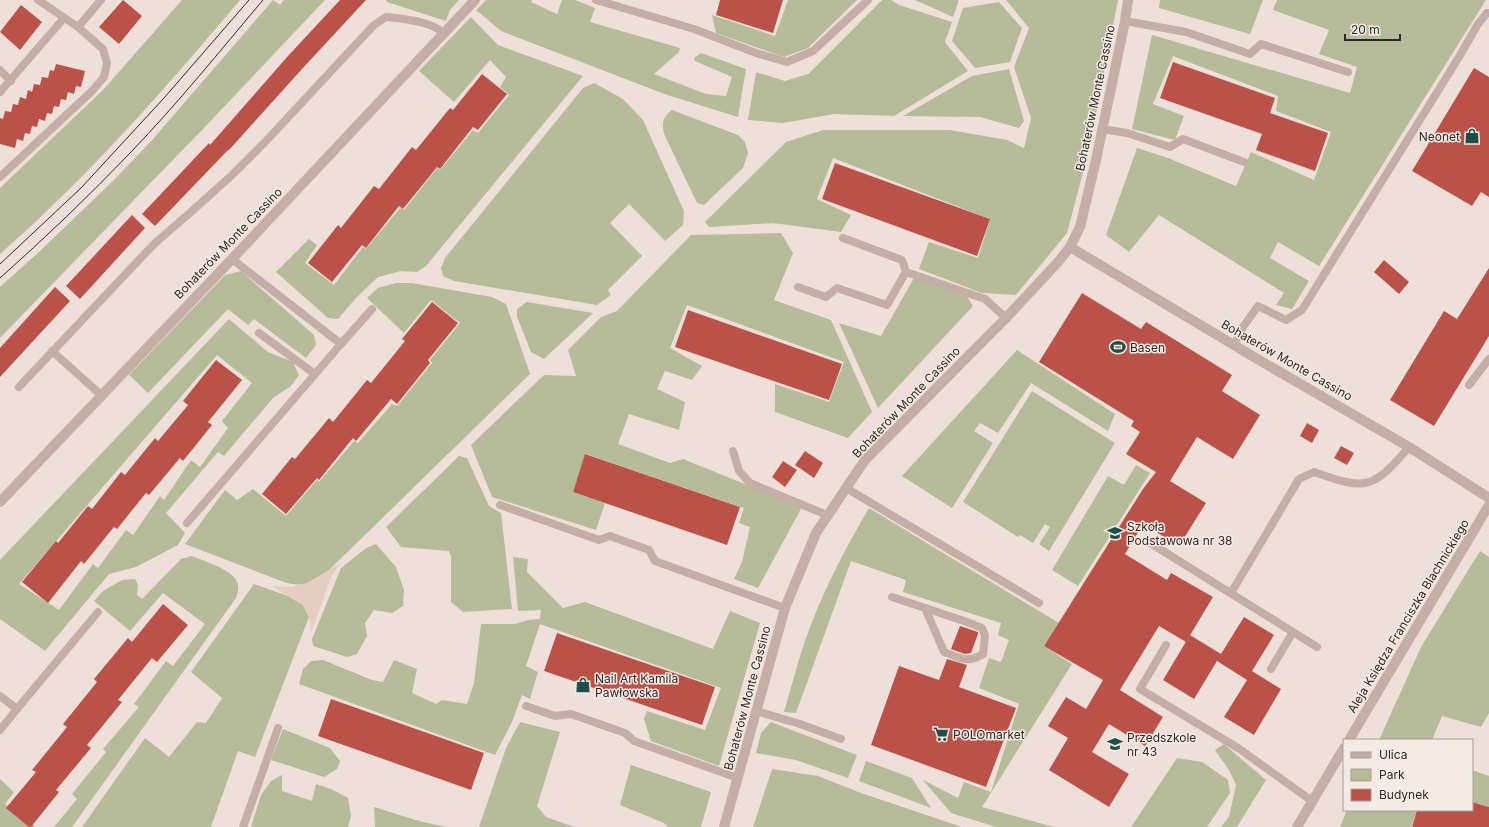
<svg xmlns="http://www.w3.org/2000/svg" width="1489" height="827" viewBox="0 0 1489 827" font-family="Inter,sans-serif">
  <rect width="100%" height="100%" fill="#eee0d8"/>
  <g fill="#b6bb9a" fill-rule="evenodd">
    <path d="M182,0H240C165,89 88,177 0,254V188L104,89Z"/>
    <polygon points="273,0 280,5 284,0 325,0 202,130 0,338 0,287 41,250 115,179 153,139"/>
    <polygon points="386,0 459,0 450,10 446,21 387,2"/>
    <polygon points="486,0 532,0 531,2 557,14 562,0 575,0 595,8 590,22 680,48 679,52 654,74 706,94 726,96 732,77 695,61 694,58 701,53 746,69 738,117 667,95 501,31 476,10"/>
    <polygon points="788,0 857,0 808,48 784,57 716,33 712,15 775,36"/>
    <polygon points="882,0 891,0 899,5 952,22 945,42 968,71 894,116 834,114 783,123 748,120 756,72 785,81 808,74"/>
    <polygon points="915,0 958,0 958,3 953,17"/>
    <polygon points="1006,0 1118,0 1089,150 1067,233 1016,295 982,293 919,269 929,242 978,258 990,219 833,158 817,199 851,215 841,232 773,223 709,227 705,222 786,142 823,130 950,130 1007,140 1024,148 1031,118 1014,67 1029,28"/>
    <polygon points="1160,0 1263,0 1250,34 1159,8"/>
    <polygon points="1277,0 1486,0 1319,266 1278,242 1270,258 1309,281 1292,309 1276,305 1284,293 1159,215 1129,252 1106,235 1137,148 1168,158 1236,186 1251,152 1314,180 1331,132 1276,111 1278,96 1173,56 1153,104 1184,116 1175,140 1132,129 1152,35 1350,93 1357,67 1319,54 1329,30 1273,10"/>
    <polygon points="999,2 1022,28 1010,62 975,68 952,41 963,8"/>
    <polygon points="471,17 498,45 583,76 426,266 417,272 401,271 378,277 356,298 338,319 328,318 276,272 309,239 317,245 305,263 334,285 363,247 366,249 400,208 404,210 437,168 440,170 473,130 478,133 509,95 500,87 506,77 490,60 454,102 419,71"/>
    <polygon points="1009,69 1024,121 1019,128 980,117 903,116 972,76"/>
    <polygon points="594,83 623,99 643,120 684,211 683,225 665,241 629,204 610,223 642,256 608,290 611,295 597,305 454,281 443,276 441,268 445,258 583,88"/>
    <path d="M672,110L738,135L745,142L748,153L743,168L704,205L697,203L664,134C662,122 662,118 672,110Z"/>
    <polygon points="781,233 793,253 774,300 831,320 872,412 848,438 775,412 775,384 829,402 844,362 687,305 670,348 702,366 692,380 665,371 657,389 685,402 679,430 629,414 618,444 670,463 683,459 802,507 758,588 734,579 742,562 750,527 739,523 744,508 586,454 573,492 605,503 596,530 492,497 471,445 544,375 576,376 568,350 601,317 617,311 691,235"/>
    <polygon points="241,271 314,335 316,345 306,358 254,319 248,325 228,309 148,393 129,375 225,275"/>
    <polygon points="914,278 966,295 973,306 878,408 839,323 881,336"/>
    <path d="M396,283H412L492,297L506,304L530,374L326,573C307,583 306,588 284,582L185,544L225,490L237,500L253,489L286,516L317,480L319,482L354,441L358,443L392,404L397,406L432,363L430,360L460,323L431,300L404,333L367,298L378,288Z"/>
    <polygon points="527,302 593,313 544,359 531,352 517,317 517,309"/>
    <path d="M229,319L268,352L293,362L299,375L291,386L273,398L224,456L218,452L166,513L185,533L178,545L136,567L109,574L45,651L0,619V560ZM217,355L252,383L222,421L228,428L200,467L191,460L164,500L160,496L133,535L126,530L98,568L93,564L59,610L19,584Z"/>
    <polygon points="1017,350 1115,414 1108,431 1031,383 998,433 980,423 974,431 993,443 952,508 902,476"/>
    <polygon points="1032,391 1115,443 1049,551 1039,544 1050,527 1045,524 1033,543 1020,535 1018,537 963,502"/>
    <polygon points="459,456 467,458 489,506 501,513 512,609 463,612 451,602 451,556 449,551 401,547 386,527"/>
    <polygon points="1136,465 1150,473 1078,586 1052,570 1108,476 1124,485"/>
    <path d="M869,508L1059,623L1044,646L1072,664L982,807L1054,827H996L951,813L923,780L958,798L964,782L991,792L1019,704L979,688L989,658L1001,662L1009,640L998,635L1001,623L903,592L906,580L851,561L796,713L784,712C791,688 797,664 805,641C821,595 844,550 869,508Z"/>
    <polygon points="376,544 396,567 404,590 403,606 392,613 374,610 365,623 367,636 357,654 347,657 313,646 312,639 341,568 366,548"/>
    <polygon points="1480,551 1489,557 1489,713 1481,727 1442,716 1432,740 1379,740 1421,647"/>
    <path d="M192,556C204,561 230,569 236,580C240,586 238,592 236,598L72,827H54L77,799L72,794L106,752L103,749L139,707L134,704L166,661L173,666L205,624L163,593L130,631L94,601L103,591L122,580L135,579L138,585L137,595L142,599L181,559Z"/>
    <polygon points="513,557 528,559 527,572 563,608 585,602 713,649 730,611 760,623 719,766 651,741 644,719 647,711 705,730 721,688 540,624 526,666 538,672 530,699 522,695 512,722 495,755 299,684 303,669 311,661 323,660 372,680 383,682 394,660 417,669 412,693 436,704 442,700 467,704 474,683 481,624 515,624 528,620 540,619 541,610 518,611"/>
    <polygon points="254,584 288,596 303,605 309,617 255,757 238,751 211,827 82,827 145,738 169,757 197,722 206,723 222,698 191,672"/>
    <polygon points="520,722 560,732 537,806 546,817 574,827 479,827 506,748"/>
    <polygon points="771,722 857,755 848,778 796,760 756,753 761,733"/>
    <polygon points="283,729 330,748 340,761 337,769 324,777 271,760"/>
    <polygon points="1224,744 1266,780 1237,827 1221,827 1229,817 1236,785 1229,770 1215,750"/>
    <polygon points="1177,758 1202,762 1228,780 1230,793 1207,827 1131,827"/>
    <polygon points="866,761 912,778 931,808 859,781"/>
    <polygon points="631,765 711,792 701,827 668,827 664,823 620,805"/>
    <polygon points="772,769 818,776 861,793 962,827 753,827"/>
    <polygon points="1472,770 1489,776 1489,807 1472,802"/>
    <polygon points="282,775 282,791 312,801 316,784 331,789 348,798 351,816 348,827 251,827 261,795 271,781"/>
    <polygon points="0,779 14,792 5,804 36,827 0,827"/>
    <polygon points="374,807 419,821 446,827 375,827"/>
    <polygon points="1347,810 1417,810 1411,827 1340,827"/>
  </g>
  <polygon fill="#e5cec0" points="341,563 332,575 311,633 309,617 303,605 272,586 289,587 305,584"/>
  <g fill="#ba524a">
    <polygon points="123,0 142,16 119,44 99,27"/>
    <polygon points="340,0 366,0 302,69 229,150 228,150 155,226 142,214 209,143 210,145 288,56"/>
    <polygon points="720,0 783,0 773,33 716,15"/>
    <polygon points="21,5 42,22 20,50 0,32"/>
    <polygon points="1173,62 1275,98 1270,113 1328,133 1315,171 1256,150 1262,134 1160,98"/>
    <polygon points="56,64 85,71 81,87 76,86 74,94 68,92 66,100 61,99 59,107 54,106 52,114 47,113 45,121 39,119 37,127 32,126 30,134 25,133 23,141 17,139 15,148 0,144 0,118 3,119 5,111 11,112 13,104 18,105 20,97 26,99 28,90 32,92 34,84 40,85 42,77 48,78 50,70 54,71"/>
    <polygon points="1474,68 1489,77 1489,197 1481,192 1472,206 1412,171"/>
    <polygon points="482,74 507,94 478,130 473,127 440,169 437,167 403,209 399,206 366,248 362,245 332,282 308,263 338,225 341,228 374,186 379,189 412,147 416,150 450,108 453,110"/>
    <polygon points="835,163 990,219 977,256 822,199"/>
    <polygon points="132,215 145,228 80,299 66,286"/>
    <polygon points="1384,260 1409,282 1399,294 1374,272"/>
    <polygon points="1489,268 1489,336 1434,426 1390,400 1444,311 1457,319"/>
    <polygon points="55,287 70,301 0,377 0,348"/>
    <polygon points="1082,293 1141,329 1146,322 1232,375 1222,391 1260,415 1233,459 1197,437 1170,481 1206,503 1179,546 1143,524 1125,554 1167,580 1171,573 1213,597 1186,642 1159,626 1120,690 1163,717 1145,746 1109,724 1092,752 1129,774 1109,807 1049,770 1068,738 1048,726 1066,697 1086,709 1103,680 1044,646 1143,489 1156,472 1126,454 1140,432 1131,426 1134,421 1039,362"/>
    <polygon points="432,302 458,323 428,360 430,363 397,404 391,399 356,441 353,438 319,480 317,478 286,514 262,494 292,457 295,459 329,418 333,422 367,380 371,383 405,341 402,339"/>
    <polygon points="688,310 842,364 829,400 675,347"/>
    <polygon points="216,360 242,380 208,422 212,425 183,461 180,458 149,495 146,493 117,529 114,527 84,564 81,561 48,603 22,582 56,541 58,543 88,506 92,509 121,472 125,475 155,438 158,441 188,405 183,401"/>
    <polygon points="1307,423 1319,430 1312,443 1300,436"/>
    <polygon points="1341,446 1354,453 1347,465 1334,458"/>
    <polygon points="805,451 823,463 814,478 795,465"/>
    <polygon points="585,454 740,507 727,545 573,492"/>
    <polygon points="783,461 797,470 785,487 772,477"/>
    <polygon points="163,604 188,625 157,662 152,658 118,700 122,702 87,745 91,748 56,790 59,792 31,827 29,827 6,808 36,772 32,770 67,727 63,724 97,682 94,679 128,638 132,642"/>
    <polygon points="1244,617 1274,635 1252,671 1281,689 1254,735 1224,717 1247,680 1217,661 1194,699 1163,680 1190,635 1221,654"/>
    <polygon points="960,626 978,632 978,634 971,653 965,654 951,649"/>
    <polygon points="557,633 715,687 702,725 544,671"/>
    <polygon points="947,659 967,665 959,687 1016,708 986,787 871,745 899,666 939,680"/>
    <polygon points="331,699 484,753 471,790 318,736"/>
    <polygon points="1472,802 1489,807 1489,827 1412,827 1417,810 1472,810"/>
  </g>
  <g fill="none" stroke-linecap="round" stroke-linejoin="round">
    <g stroke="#c4aea6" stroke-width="8">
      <polyline points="596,0 694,29 756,53 787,62 813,51 868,0"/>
      <polyline points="1125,21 1186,32 1250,54 1261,44 1348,72"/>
      <polyline points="78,27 101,0"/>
      <polyline points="0,70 11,81"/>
      <polyline points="0,92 64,18"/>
      <polyline points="1102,129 1127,133 1170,147 1183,139 1244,162"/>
      <polyline points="0,177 92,91 104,77 107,63 103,49 78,27 38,0"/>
      <polyline points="906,272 985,299 1006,318"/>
      <polyline points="798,287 826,297 837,288 887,305 906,272 902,260 843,238"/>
      <polyline points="259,333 315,374"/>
      <polyline points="341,344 372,309"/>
      <polyline points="1234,345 1243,327 1258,306 1286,320 1302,310 1459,57 1478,24 1487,13 1489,13"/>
      <polyline points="52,351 101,395"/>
      <polyline points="1469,385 1489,359"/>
      <path d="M19,387L154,244L192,211L231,176L266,141L374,25L386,17C403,19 431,21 443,33"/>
      <polyline points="733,451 739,471 750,483 827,515"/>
      <polyline points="846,488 1039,603"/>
      <polyline points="500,505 599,540 610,536 649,550 655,561 785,608"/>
      <polyline points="187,523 341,344 232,259"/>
      <polyline points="1147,541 1317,647"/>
      <path d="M1231,593L1299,479L1314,472C1367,491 1373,489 1409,447"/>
      <path d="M892,597L967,622L982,628L985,636L983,654C967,664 961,658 944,652L925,608"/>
      <polyline points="1166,645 1140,689 1238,748 1312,801"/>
      <polyline points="1271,669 1293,632"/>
      <polyline points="0,696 17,709 98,612"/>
      <polyline points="526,706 555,716 571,714 625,733 634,741 738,778"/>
      <polyline points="756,711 800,724 841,739"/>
      <polyline points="0,730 17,709"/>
      <polyline points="243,827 278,728"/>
    </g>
    <g stroke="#c4aea6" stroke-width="10">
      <polyline points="1070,247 1259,360 1409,447 1489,498"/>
      <polyline points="0,502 232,259 475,0"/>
      <polyline points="724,827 785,608 816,533 865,460 1006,318 1058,262 1070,247 1080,227 1096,160 1125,21 1128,0"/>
    </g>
    <g stroke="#c4aea6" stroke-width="10">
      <polyline points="1349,740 1489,505"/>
      <polyline points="1297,827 1344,748"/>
    </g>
    <g stroke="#312726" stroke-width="1">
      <polyline points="0,264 81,188 164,98 249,0"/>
      <path d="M0,278C45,238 89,196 131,152C178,103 220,51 263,0"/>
    </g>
  </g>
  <defs>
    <g id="shop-bare" transform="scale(1.2)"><path d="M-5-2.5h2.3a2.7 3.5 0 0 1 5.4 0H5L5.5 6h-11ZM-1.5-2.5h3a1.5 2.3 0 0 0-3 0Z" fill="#204e49" stroke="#f6ebe4" stroke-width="2.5" paint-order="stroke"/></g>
    <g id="stadium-bare" transform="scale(1.2)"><path d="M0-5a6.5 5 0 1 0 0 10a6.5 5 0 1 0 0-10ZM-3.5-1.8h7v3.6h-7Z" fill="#204e49" stroke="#f6ebe4" stroke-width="2.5" paint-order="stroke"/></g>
    <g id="school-bare" transform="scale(1.2)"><path d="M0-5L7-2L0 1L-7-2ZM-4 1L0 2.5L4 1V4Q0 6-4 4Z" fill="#204e49" stroke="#f6ebe4" stroke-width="2.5" paint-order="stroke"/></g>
    <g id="supermarket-bare" transform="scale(1.2)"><path d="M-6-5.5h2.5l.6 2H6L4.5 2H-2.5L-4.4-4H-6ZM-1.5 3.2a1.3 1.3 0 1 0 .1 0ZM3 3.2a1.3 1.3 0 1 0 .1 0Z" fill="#204e49" stroke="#f6ebe4" stroke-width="2.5" paint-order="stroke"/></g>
  </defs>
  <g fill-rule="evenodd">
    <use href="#shop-bare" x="1472" y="136"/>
    <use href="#stadium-bare" x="1118" y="347"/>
    <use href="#school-bare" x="1115" y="533"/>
    <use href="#shop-bare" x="583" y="685"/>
    <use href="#supermarket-bare" x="941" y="734"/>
    <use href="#school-bare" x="1115" y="744"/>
  </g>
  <g text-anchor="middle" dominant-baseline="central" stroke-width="3" stroke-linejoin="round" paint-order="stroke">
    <g font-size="12" fill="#312726" stroke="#f6ebe4">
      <text transform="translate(1095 98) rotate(-78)">Bohaterów Monte Cassino</text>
      <text transform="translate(228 243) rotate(-46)">Bohaterów Monte Cassino</text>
      <text transform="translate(1287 360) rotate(30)">Bohaterów Monte Cassino</text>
      <text transform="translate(906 402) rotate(-46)">Bohaterów Monte Cassino</text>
      <text transform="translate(1408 616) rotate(-59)">Aleja Księdza Franciszka Blachnickiego</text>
      <text transform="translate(747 698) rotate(-75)">Bohaterów Monte Cassino</text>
    </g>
    <g font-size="12" fill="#312726" stroke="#f6ebe4" text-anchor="start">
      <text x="1460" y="136" text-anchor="end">Neonet</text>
      <text x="1130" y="347">Basen</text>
      <text x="1127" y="526">Szkoła<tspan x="1127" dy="14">Podstawowa nr 38</tspan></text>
      <text x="595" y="678">Nail Art Kamila<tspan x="595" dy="14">Pawłowska</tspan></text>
      <text x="953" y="734">POLOmarket</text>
      <text x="1127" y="737">Przedszkole<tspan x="1127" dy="14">nr 43</tspan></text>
    </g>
  </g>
  <rect x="1343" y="739" width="130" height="72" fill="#f6ebe4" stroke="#a79d98"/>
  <rect x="1351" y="752" width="20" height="6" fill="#c4aea6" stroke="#a79d98"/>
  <text x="1379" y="759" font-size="12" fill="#312726">Ulica</text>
  <rect x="1351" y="769" width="20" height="12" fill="#b6bb9a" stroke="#a79d98"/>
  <text x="1379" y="779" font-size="12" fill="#312726">Park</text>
  <rect x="1351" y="789" width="20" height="12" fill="#ba524a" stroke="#a79d98"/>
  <text x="1379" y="799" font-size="12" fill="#312726">Budynek</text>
  <path d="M1345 34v6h55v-6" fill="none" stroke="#312726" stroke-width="2"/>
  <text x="1351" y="34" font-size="12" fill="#312726" stroke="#f6ebe4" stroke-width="3" paint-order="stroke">20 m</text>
</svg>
